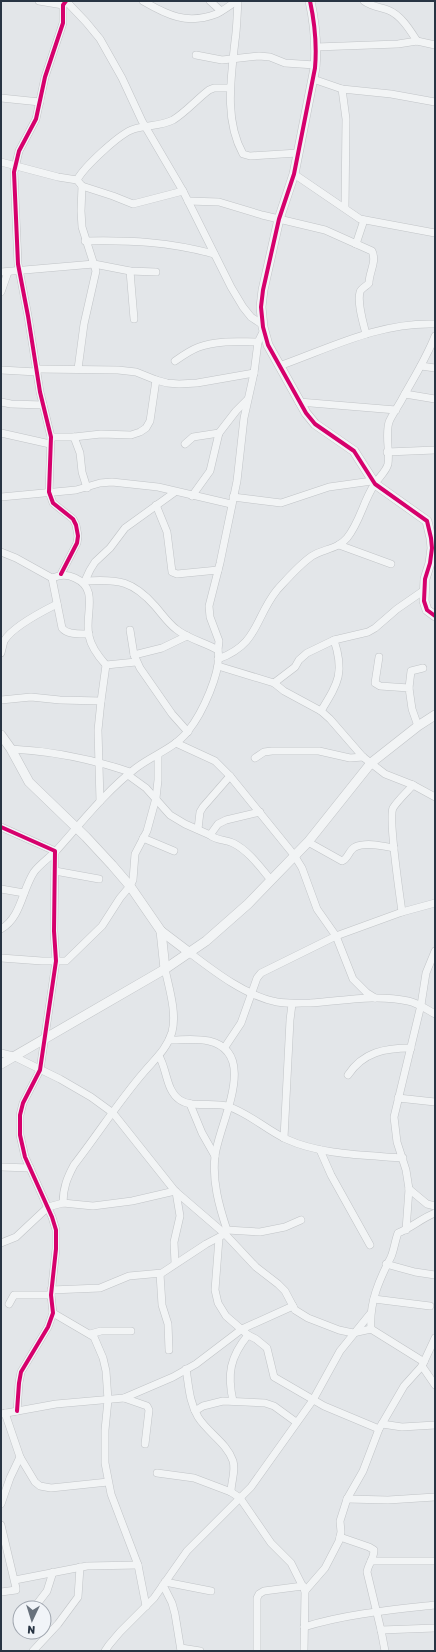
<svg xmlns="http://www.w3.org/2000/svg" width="436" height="1652" viewBox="0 0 436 1652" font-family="Rubik,sans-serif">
  <rect width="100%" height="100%" fill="#e3e6e9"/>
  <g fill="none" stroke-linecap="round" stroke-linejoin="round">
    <g stroke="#c1c4c7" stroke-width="8">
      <g id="minor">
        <polyline points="39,1 63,5"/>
        <polyline points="66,1 86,22 100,39 122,78 142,121 183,191 231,287 243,307 251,317 263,325"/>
        <path d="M143,1C167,15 187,25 216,14C223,11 230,5 237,1"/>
        <polyline points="210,1 221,11"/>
        <path d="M238,1C237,14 237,28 235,41C231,78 224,120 243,154L250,156L298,153"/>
        <path d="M364,1C372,7 380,7 388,10C401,15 410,30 417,41"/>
        <polyline points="316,47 398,44 417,41 435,45"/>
        <polyline points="196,55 222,60 259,56 270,57 285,63 315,65"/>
        <polyline points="313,79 342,89 391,94 435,102"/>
        <polyline points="342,89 346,119 345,208"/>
        <polyline points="1,98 40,102"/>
        <polyline points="1,162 58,177 77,180 82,186 113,196 133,204 183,191"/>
        <polyline points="294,174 360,219 435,233"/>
        <path d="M77,180C84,167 120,133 134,129C147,125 161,126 173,120C186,112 197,99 209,90L214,88H230"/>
        <path d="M188,201L219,202L262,215L325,230L372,251C377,262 369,272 369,283C367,286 361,288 360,292C357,303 363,322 366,334"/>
        <path d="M85,241C132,240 169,242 214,254"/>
        <polyline points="356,244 364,220"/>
        <polyline points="130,271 134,319"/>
        <polyline points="1,272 94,264 130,271 156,272"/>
        <polyline points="1,292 8,272"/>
        <path d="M175,361C182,356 191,350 199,347C218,340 238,342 258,342"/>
        <path d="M279,366C330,348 379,322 435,324"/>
        <polyline points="421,366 435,368"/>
        <polyline points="37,369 118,370 136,372 156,380 167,383 179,384 197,383 254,373"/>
        <polyline points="78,369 84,324 96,271 82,227 81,211 82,186"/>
        <polyline points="1,370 37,372"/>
        <polyline points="405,394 435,399"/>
        <polyline points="1,402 11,404 43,405"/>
        <polyline points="299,402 396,410"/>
        <polyline points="1,433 50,444"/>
        <polyline points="51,437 74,437 101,434 131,435 140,432 146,428 150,421 156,380"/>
        <polyline points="74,437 80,453 82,472 87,488"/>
        <polyline points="185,444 193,437 219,433"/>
        <polyline points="387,452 435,450"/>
        <polyline points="192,496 210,471 219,433 236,411 247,400"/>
        <polyline points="1,497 76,490 100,483 112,482 158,487 231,504"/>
        <polyline points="233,497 281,503 329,487 372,481"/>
        <polyline points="156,505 167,532 172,572 177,574 218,570"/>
        <polyline points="339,545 391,564"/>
        <path d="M1,552L16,558L52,578C60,575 66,574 75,578C100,589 84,615 89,636C91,647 98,656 106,665L101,701L98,730L100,801"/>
        <polyline points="61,574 77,543 78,536 76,525 73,519 53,503 49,492 51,437 40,392 28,316 18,264 14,172 19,151 36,119 45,77 63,23 63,5 66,1"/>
        <path d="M52,578L62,628C67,635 80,634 89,634"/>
        <polyline points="84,583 90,570 95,562 110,548 125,528 175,492"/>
        <polyline points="130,630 134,655 140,668 172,714 188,732"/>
        <polyline points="218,650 219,641 210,617 209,606 220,563 237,481 244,418 254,373 258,342 264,330"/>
        <path d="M1,653C2,649 3,645 4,641C12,627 43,611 57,604"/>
        <polyline points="134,655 162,648 187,636"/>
        <polyline points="379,657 375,683 380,686 409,688 412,709 418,726"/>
        <path d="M218,659C259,644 254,619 277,590C288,578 299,565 312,556C323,549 338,549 347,538C360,522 363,502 374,485C378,478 386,472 388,464C390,450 385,436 389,422C392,415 397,408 401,401C413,379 426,359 435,336"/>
        <polyline points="106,665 136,662"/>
        <polyline points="218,666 274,683 284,691 321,711 330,719 363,757 385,774 413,785 435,797"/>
        <polyline points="274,683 295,667 299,660 307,653 334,640 368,632 375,628 397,609 423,591"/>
        <polyline points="409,688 411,671 423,668"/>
        <polyline points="1,700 31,697 60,700 101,701"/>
        <path d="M321,711C338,683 345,673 334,640"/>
        <polyline points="176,743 215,761 230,776 294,855 302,868 317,909 336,936 353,979 367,993 375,998"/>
        <path d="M11,749C51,751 92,759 130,772"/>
        <polyline points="255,758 264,752 272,751 319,751 350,758 363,757"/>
        <path d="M128,775L146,788L170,815L185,824L210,835C217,841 225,839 233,843C249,851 260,867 271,880"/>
        <polyline points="1,827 55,851 54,931 56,961 40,1070 23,1103 20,1115 20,1135 25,1157 52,1217 56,1230 56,1249 51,1295 53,1313 48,1327 21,1372 19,1383 17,1411"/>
        <polyline points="198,829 200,812 203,807 230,776"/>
        <polyline points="210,835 218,824 226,820 260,812"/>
        <polyline points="143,838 174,851"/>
        <path d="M308,842L342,861C348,859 349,850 355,847C366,842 383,846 394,848"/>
        <polyline points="55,871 99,879"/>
        <polyline points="1,889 24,893"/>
        <path d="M402,912C400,896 388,819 393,808C398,800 407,792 413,785"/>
        <path d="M1,929C21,918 22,890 34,872C40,864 49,858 56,851C82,822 106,791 136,768C153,755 175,748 188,731C202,714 222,671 218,650C204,642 188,639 176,629C168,623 162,614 155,606C133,581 119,579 86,581"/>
        <path d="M190,953C215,972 246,996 277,1002C288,1004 299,1003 310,1003C342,1001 376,994 408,1001C418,1003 426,1009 435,1014"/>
        <polyline points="1,958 42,961 66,961 102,926 120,898 130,886 133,880 135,854 147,831 156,798 158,780 158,755"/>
        <polyline points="225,1047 241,1023 257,978 261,973 336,936 402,912 435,903"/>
        <polyline points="1,1053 13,1056 60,1079 91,1097 113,1113 175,1191 225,1234 256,1267 278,1284 285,1291 295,1310 308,1318 339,1330 353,1333 371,1329 424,1362"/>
        <path d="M159,1056C167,1069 166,1091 180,1100C192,1108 211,1102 227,1106C249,1113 265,1129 286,1139C321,1155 364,1155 403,1158"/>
        <path d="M348,1075C363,1052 385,1048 411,1048"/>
        <polyline points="398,1098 435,1102"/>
        <polyline points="190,1104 202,1133 215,1156"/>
        <polyline points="284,1138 290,1020 292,1004"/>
        <polyline points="320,1150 331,1175 370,1245"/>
        <polyline points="1,1167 30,1168"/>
        <polyline points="409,1189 427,1204 435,1206"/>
        <path d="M63,1203C63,1188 67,1178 74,1165C98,1134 119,1101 144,1072C155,1059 167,1049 172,1032C177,1013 169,988 165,969"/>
        <polyline points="227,1230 260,1232 285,1227 301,1220"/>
        <polyline points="406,1230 409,1189 406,1170 397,1142 394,1117 421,1005 426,973 435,951"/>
        <polyline points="219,1238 215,1290 218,1303 226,1316 248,1335 256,1339 267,1348 274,1377 324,1406 379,1429"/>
        <polyline points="1,1243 16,1237 48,1207 63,1203 93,1206 132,1201 175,1191"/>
        <polyline points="175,1263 174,1242 180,1216 176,1192"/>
        <polyline points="386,1264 415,1272 435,1275"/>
        <polyline points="160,1274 162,1305 168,1324 169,1350"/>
        <path d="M51,1290L100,1288L129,1276L162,1273L206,1244L225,1234L227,1230C219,1206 212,1181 215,1156C219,1123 260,1053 209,1041C196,1038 182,1040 169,1040"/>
        <polyline points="374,1299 430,1306"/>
        <polyline points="9,1304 14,1295 51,1295"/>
        <polyline points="53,1313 94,1337 103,1358 106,1371 108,1400 105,1430 105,1463 111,1494 138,1565 146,1606"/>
        <path d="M371,1329C369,1303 379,1280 391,1257C394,1250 395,1241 398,1233C411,1228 422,1218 435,1213"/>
        <polyline points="90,1334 101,1331 131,1331"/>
        <polyline points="422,1366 435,1385"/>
        <path d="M186,1369C189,1387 189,1401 198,1417C208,1433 227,1443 233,1461C236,1471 231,1482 231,1492"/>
        <polyline points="124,1398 147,1406 149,1410 145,1444"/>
        <path d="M233,1401C227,1374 230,1357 248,1335"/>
        <polyline points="195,1411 203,1406 223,1401 265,1403 274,1406 296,1422"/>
        <polyline points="5,1413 20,1457 35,1482 40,1486 51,1488 108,1482"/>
        <polyline points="1,1414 56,1404 124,1398 173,1377 196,1364 242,1329 293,1306"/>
        <polyline points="382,1424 402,1427 435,1425"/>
        <polyline points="157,1473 194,1478 231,1492 240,1498 271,1543 291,1563 305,1591 304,1651"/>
        <polyline points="347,1499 388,1500 435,1497"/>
        <polyline points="1,1504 10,1478 20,1457"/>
        <polyline points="1,1525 16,1588 16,1590 1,1592"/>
        <path d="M340,1537L369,1547L374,1550C374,1559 368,1564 367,1572L381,1630L385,1651"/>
        <polyline points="371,1561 435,1561"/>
        <polyline points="15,1580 87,1566 138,1565"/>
        <polyline points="165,1582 211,1591"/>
        <polyline points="163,1585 172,1603 175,1614 181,1651"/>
        <polyline points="305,1591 325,1568 339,1541 341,1532 340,1521 347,1499 363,1471 379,1429 404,1386 422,1366 435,1338"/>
        <polyline points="34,1608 47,1591 53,1572"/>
        <path d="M304,1627C346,1614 391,1610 435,1605"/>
        <polyline points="381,1630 435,1628"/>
        <polyline points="181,1648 200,1651"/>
        <polyline points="33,1651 58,1624 78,1597 80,1567"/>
        <polyline points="105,1651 109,1645 120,1632 154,1598 187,1551 251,1487 313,1400 340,1351 370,1314"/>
        <polyline points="257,1651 257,1598 259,1594 264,1591 303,1586"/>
      </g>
    </g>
    <g stroke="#c1c4c7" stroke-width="10">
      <g id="tertiary">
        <path d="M310,1C315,24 317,45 315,68L294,174L279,219L263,290L261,307L263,327L268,345L306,413L315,424L354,451L375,484L427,521L431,538L432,548L430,563L425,579L424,601L427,610L435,616"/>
        <polyline points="1,735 11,749 29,782 86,837 112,865 130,886 161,931 190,953"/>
        <polyline points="161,931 165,969"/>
        <polyline points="1,1064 165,969 206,941 248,904 308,842 371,763 418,726 435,715"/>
      </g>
    </g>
    <use href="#minor" stroke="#f2f4f5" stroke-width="7"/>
    <use href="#tertiary" stroke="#f2f4f5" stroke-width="9"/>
    <g stroke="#f1f4f8" stroke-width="6">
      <g id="cycleway">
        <path d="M310,1C315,24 317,45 315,68L294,174L279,219L263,290L261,307L263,327L268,345L306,413L315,424L354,451L375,484L427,521L431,538L432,548L430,563L425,579L424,601L427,610L435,616"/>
        <polyline points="61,574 77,543 78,536 76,525 73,519 53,503 49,492 51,437 40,392 28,316 18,264 14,172 19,151 36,119 45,77 63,23 63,5 66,1"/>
        <polyline points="1,827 55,851 54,931 56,961 40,1070 23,1103 20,1115 20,1135 25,1157 52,1217 56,1230 56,1249 51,1295 53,1313 48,1327 21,1372 19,1383 17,1411"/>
      </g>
    </g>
    <use href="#cycleway" stroke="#d6006c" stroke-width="4"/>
  </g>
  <rect width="436" height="1652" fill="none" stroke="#283443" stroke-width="4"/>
  <g transform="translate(32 1620) rotate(184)"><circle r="19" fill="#f1f4f8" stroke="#a1a7b0"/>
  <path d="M0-3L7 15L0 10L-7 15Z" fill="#69727d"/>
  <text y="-6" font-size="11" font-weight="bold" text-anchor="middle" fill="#283443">N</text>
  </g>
</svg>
